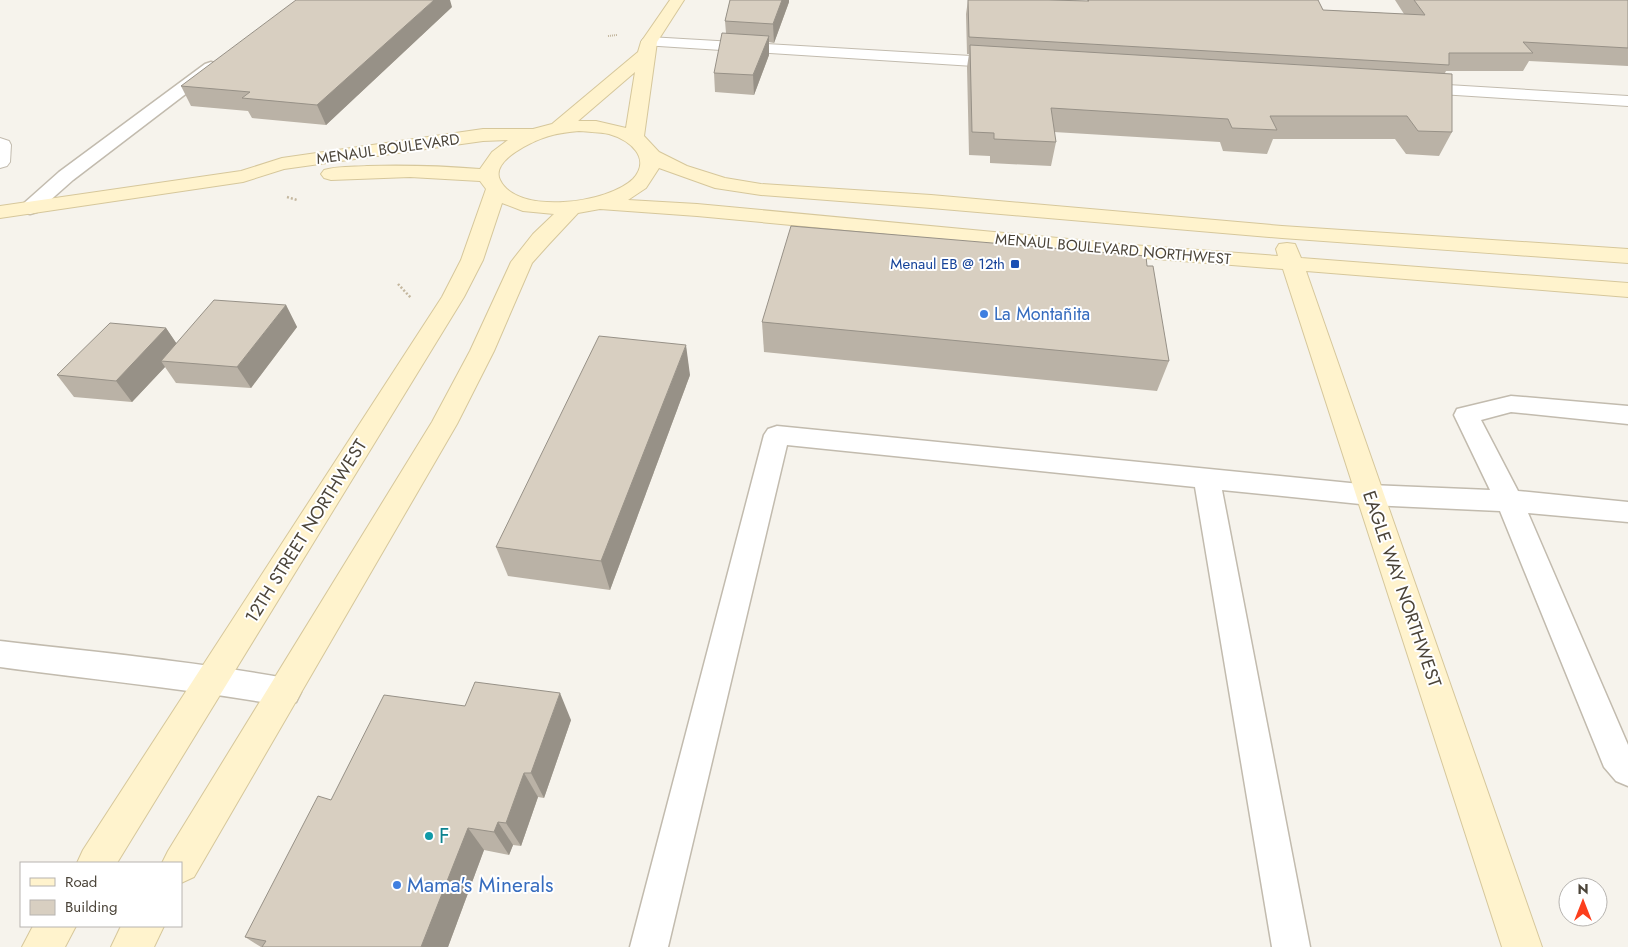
<svg xmlns="http://www.w3.org/2000/svg" width="1628" height="947" viewBox="0 0 1628 947" font-family="Jost,sans-serif">
  <rect width="100%" height="100%" fill="#f6f3ec"/>
  <g fill="none" stroke-linecap="round" stroke-linejoin="round">
    <g stroke="#c2bbae" stroke-width="3">
      <g id="lane">
        <polygon points="211,62 217,64 219,67 217,70 73,180 37,212 30,214 23,212 20,208 23,204 59,172 205,64"/>
        <polygon points="1511,396 1628,406 1628,424 1511,412 1481,420 1518,491 1628,502 1628,522 1528,513 1628,745 1628,786 1616,781 1604,767 1500,511 1370,505 1222,490 1310,947 1272,947 1195,487 787,445 668,947 630,947 764,435 768,429 777,426 1370,485 1490,490 1454,415 1457,409"/>
        <path d="M0,641C95,652 191,661 285,678L296,682L301,692L296,702L285,706C191,689 95,680 0,667Z"/>
      </g>
    </g>
    <g stroke="#c2bbae" stroke-width="2">
      <g id="street">
        <polygon points="649,37 1005,58 1011,59 1013,63 1011,67 1005,68 643,45 641,42 643,39"/>
        <polygon points="1415,83 1628,96 1628,106 1409,92 1406,88 1409,84"/>
        <polygon points="0,138 9,141 11,145 10,162 7,166 0,168"/>
      </g>
    </g>
    <g stroke="#d6c79b" stroke-width="2">
      <g id="secondary">
        <path d="M670,0H684L657,42L644,136L659,152L687,166L725,178L761,184L931,195L1282,226L1628,249V263L1282,238L931,208L761,195L715,188L659,168L646,188L628,200L697,204L1132,245L1278,256L1276,249L1279,244L1287,243L1295,244L1301,258L1628,283V297L1306,271L1542,947H1502L1283,269L1132,257L697,216L600,209L578,213L549,244L532,263L494,351L457,424L194,877L181,883V863H162L168,851L432,422L470,351L511,262L533,234L554,214L523,211L502,203L483,260L464,297L117,863H77L83,850L442,297L461,260L486,189L480,181L410,177L331,180L324,178L321,174L324,170C338,166 353,167 367,166C405,165 443,166 480,169L492,152L508,140L483,141L284,169L243,182L0,218V206L241,171L282,158L483,129H533L552,124L638,52L641,42ZM635,72L626,128L596,121H578ZM579,131C589,132 599,132 609,134C630,140 652,158 633,179C609,203 517,216 500,180C490,160 535,140 549,136C559,133 569,132 579,131Z"/>
        <polygon points="33,926 76,926 65,947 22,947"/>
        <polygon points="121,926 164,926 154,947 111,947"/>
      </g>
    </g>
    <polyline stroke="#c4b79f" stroke-width="2" stroke-dasharray="1 1" stroke-linecap="butt" points="608,36 617,35"/>
    <g stroke="#c4b79f" stroke-width="2.5" stroke-dasharray="2 2" stroke-linecap="butt">
      <polyline points="287,197 297,200"/>
      <polyline points="398,284 411,298"/>
    </g>
    <use href="#lane" fill="#fff" fill-rule="evenodd"/>
    <use href="#street" fill="#fff" fill-rule="evenodd"/>
    <use href="#secondary" fill="#fff3cd" fill-rule="evenodd"/>
  </g>
  <g fill="#bab2a6">
    <polygon points="730,0 789,0 789,2 774,43 769,42 769,55 754,95 715,92 714,73 726,33 725,21"/>
    <polygon points="968,0 1048,0 1087,1 1087,0 1318,0 1323,10 1404,14 1395,0 1628,0 1628,66 1529,61 1523,71 1446,71 1445,73 1452,132 1439,156 1406,154 1395,139 1273,139 1267,154 1223,151 1220,142 1054,132 1056,142 1051,166 990,163 990,156 969,155 967,67 969,54 967,54 966,14"/>
    <polygon points="452,7 326,125 252,118 248,111 191,106 181,86"/>
    <polygon points="1147,266 1169,361 1157,391 764,352 762,322"/>
    <polygon points="286,305 297,327 251,388 176,383 165,367 132,402 74,397 57,375 166,328 176,343"/>
    <polygon points="690,375 610,590 508,576 496,547"/>
    <polygon points="465,706 571,720 544,798 538,797 521,846 513,845 509,855 484,850 448,947 261,947 245,937 331,800"/>
  </g>
  <g fill="#979187">
    <polygon points="434,0 450,0 452,7 326,125 317,105"/>
    <polygon points="782,0 789,0 789,2 774,43 773,24"/>
    <polygon points="769,36 769,55 754,95 753,75"/>
    <polygon points="286,305 297,327 251,388 237,367"/>
    <polygon points="166,328 181,350 161,361 165,367 132,402 116,381"/>
    <polygon points="686,345 690,375 610,590 601,561"/>
    <polygon points="560,693 571,720 544,798 531,773"/>
    <polygon points="524,773 538,797 521,846 506,823"/>
    <polygon points="498,822 513,845 509,855 494,832"/>
    <polygon points="468,828 484,850 448,947 421,947"/>
  </g>
  <g fill="#d8cfc1" stroke="#979187">
    <polygon points="296,0 434,0 317,105 242,98 250,92 181,86"/>
    <polygon points="730,0 782,0 773,24 725,21"/>
    <polygon points="968,0 1049,0 1089,1 1088,0 1318,0 1323,10 1425,15 1414,0 1628,0 1628,48 1523,42 1533,53 1449,53 1449,65 969,37"/>
    <polygon points="722,33 769,36 753,75 714,73"/>
    <polygon points="970,45 1452,74 1452,132 1418,131 1407,116 1270,116 1277,130 1232,128 1228,119 1051,108 1056,142 994,139 994,133 972,132"/>
    <polygon points="791,226 1146,256 1147,266 1153,266 1169,361 762,322"/>
    <polygon points="214,300 286,305 237,367 161,361"/>
    <polygon points="110,323 166,328 116,381 57,375"/>
    <polygon points="599,336 686,345 601,561 496,547"/>
    <polygon points="475,682 560,693 531,773 524,773 506,823 498,822 494,832 468,828 421,947 262,947 266,941 245,937 318,796 331,800 384,695 465,706"/>
  </g>
  <rect fill="#1a4fb4" stroke="#fff" stroke-width="2" x="1010" y="259" width="10" height="10" rx="2.5"/>
  <g fill="#3f7fe0" stroke="#fff" stroke-width="2">
    <circle cx="984" cy="314" r="5"/>
    <circle cx="397" cy="885" r="5"/>
  </g>
  <circle fill="#0f9aa8" stroke="#fff" stroke-width="2" cx="429" cy="836" r="5"/>
  <g text-anchor="middle" dominant-baseline="central" stroke-width="4" stroke-linejoin="round" paint-order="stroke">
    <g font-size="15" fill="#4b4439" stroke="#fff">
      <text transform="translate(388 149) rotate(-8)">MENAUL BOULEVARD</text>
      <text transform="translate(1113 249) rotate(5)">MENAUL BOULEVARD NORTHWEST</text>
    </g>
    <g font-size="15" fill="#164399" stroke="#fff" text-anchor="end">
      <text x="1005" y="264">Menaul EB @ 12th</text>
    </g>
    <g font-size="18" fill="#366cbe" stroke="#fff" text-anchor="start">
      <text x="994" y="314">La Montañita</text>
    </g>
    <g font-size="18" fill="#4b4439" stroke="#fff">
      <text transform="translate(306 531) rotate(-58)">12TH STREET NORTHWEST</text>
      <text transform="translate(1402 589) rotate(71)">EAGLE WAY NORTHWEST</text>
    </g>
    <g font-size="21" fill="#0d838f" stroke="#fff" text-anchor="start">
      <text x="439" y="836">F</text>
    </g>
    <g font-size="21" fill="#366cbe" stroke="#fff" text-anchor="start">
      <text x="407" y="885">Mama's Minerals</text>
    </g>
  </g>
  <rect x="20" y="862" width="162" height="65" fill="#ffffff" stroke="#b7b4b0"/>
  <rect x="30" y="878" width="25" height="8" fill="#fff3cd" stroke="#b7b4b0"/>
  <text x="65" y="887" font-size="15" fill="#4b4439">Road</text>
  <rect x="30" y="900" width="25" height="15" fill="#d8cfc1" stroke="#b7b4b0"/>
  <text x="65" y="912" font-size="15" fill="#4b4439">Building</text>
  <g transform="translate(1583 902)"><circle r="24" fill="#ffffff" stroke="#b7b4b0"/>
  <path d="M0-4L9 19L0 12L-9 19Z" fill="#fc3f1d"/>
  <text y="-8" font-size="14" font-weight="bold" text-anchor="middle" fill="#4b4439">N</text>
  </g>
</svg>
